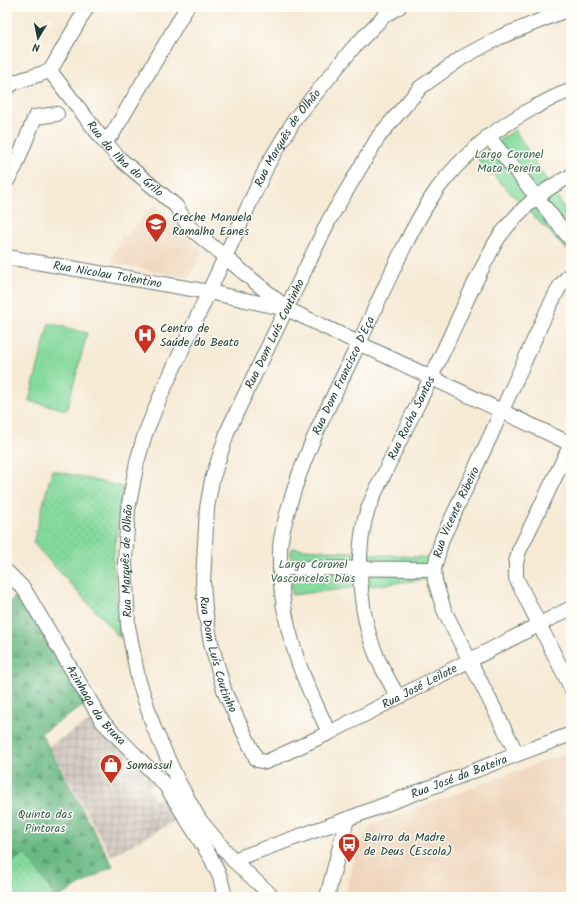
<svg xmlns="http://www.w3.org/2000/svg" width="578" height="904" viewBox="0 0 578 904" font-family="Kalam,sans-serif">
  <defs>
    <pattern id="industrial-grid" width="8" height="8" patternUnits="userSpaceOnUse"><rect width="8" height="8" fill="#cdc2b9"/><path d="M0 4h8M4 0v8" fill="none" stroke="#a69f97"/></pattern>
    <pattern id="grass-dots" width="8" height="8" patternUnits="userSpaceOnUse"><rect width="8" height="8" fill="#84d99c"/><path d="M2 2h.1M6 6h.1" fill="none" stroke="#72bb87" stroke-width="1.8" stroke-linecap="round"/></pattern>
    <pattern id="forest-firs" width="22" height="20" patternUnits="userSpaceOnUse"><rect width="22" height="20" fill="#6bb984"/><path d="M5 1l3.5 6h-7zM16 11l3.5 6h-7z" fill="#57986d"/></pattern>
  </defs>
  <rect width="100%" height="100%" fill="#fdfcf7"/>
  <filter id="ink" filterUnits="userSpaceOnUse"><feTurbulence type="fractalNoise" baseFrequency=".025" numOctaves="2"/><feDisplacementMap in="SourceGraphic" scale="8" xChannelSelector="R" yChannelSelector="G"/><feConvolveMatrix kernelMatrix="1 2 1 2 8 2 1 2 1" color-interpolation-filters="sRGB"/></filter>
  <filter id="wash" filterUnits="userSpaceOnUse"><feTurbulence type="fractalNoise" baseFrequency=".012" numOctaves="4" result="noise"/><feDisplacementMap in="SourceGraphic" scale="16" xChannelSelector="R" yChannelSelector="G"/><feGaussianBlur stdDeviation="0.9" result="paint"/><feColorMatrix in="noise" values="0 0 0 0 0 0 0 0 0 0 0 0 0 0 0 0 0 1.4 0 .05"/><feComposite in="paint" operator="in"/></filter>
  <g filter="url(#wash)">
    <rect width="100%" height="100%" fill="#f6ead5"/>
    <g fill="#efd6bc">
      <polygon points="155,205 202,252 189,278 111,263 122,234 126,236"/>
      <polygon points="571,751 571,897 344,897 356,855 371,825"/>
    </g>
    <polygon fill="url(#industrial-grid)" points="95,718 157,781 148,788 155,800 169,792 183,817 111,856 49,746"/>
    <g fill="url(#grass-dots)" stroke="#528b68">
      <polygon points="52,470 123,487 113,560 120,638 33,543"/>
      <polygon points="25,853 56,897 7,897 7,866"/>
    </g>
    <polygon fill="url(#forest-firs)" stroke="#457b5c" points="19,594 85,705 41,733 113,866 59,897 56,897 25,853 7,866 7,604"/>
    <g fill="#84d99c" stroke="#528b68">
      <polygon points="515,130 571,219 571,254 477,159 494,144"/>
      <polygon points="49,323 87,333 67,410 29,401"/>
      <polygon points="291,548 431,558 430,579 292,595"/>
    </g>
  </g>
  <g filter="url(#ink)">
    <g fill="none" stroke-linecap="round" stroke-linejoin="round">
      <g stroke="#6a7a6c" stroke-width="16">
        <g id="minor">
          <path id="s1" d="M571,8L500,37L463,57L421,87L379,136L329,220L228,430L212,480L207,508L203,581L205,610L211,643L225,693L257,760L266,762L329,733L571,608"/>
          <path id="s2" d="M50,71L104,141L120,159L176,206L189,227L285,307"/>
          <polyline points="7,88 15,82 50,71 87,7"/>
          <polyline points="488,136 571,240"/>
          <polyline points="104,141 113,133 187,7"/>
          <polyline points="7,181 16,165 35,117 57,114"/>
          <path id="s3" d="M7,257L209,292L287,309L571,444"/>
          <polyline points="571,444 519,551 516,563 516,578 571,688"/>
          <polyline points="280,568 434,569"/>
          <path id="s4" d="M7,572L24,589L102,721L166,786L211,858L220,877L225,897"/>
          <path id="s5" d="M398,697C391,684 383,671 377,657C361,620 356,568 363,529C366,508 377,489 386,470C403,432 423,396 440,358C456,325 470,290 488,257C492,249 496,240 502,233C521,208 542,190 571,176"/>
          <path id="s6" d="M329,733C317,706 303,680 295,652C284,618 279,583 280,548C281,532 286,518 290,503C306,447 334,396 359,343C374,311 388,279 404,247C414,227 425,206 438,188C465,153 495,129 533,108C546,102 557,94 571,91"/>
          <path id="s7" d="M517,754L444,610L435,581L434,569L442,539L490,437L548,309L560,286L571,273"/>
          <path id="s8" d="M233,860L347,819L571,734"/>
          <path id="s9" d="M273,897L233,860L199,819L177,779L154,728L138,678L128,626L125,561L128,509L137,462L145,434L161,395L268,164L295,119L353,48L384,16L399,7"/>
          <polyline points="327,897 347,819"/>
        </g>
      </g>
      <use href="#minor" stroke="#fff" stroke-width="14"/>
      <g stroke="#1f3d34" stroke-width="4.5">
        <polyline id="rail" points="7,9 9,7"/>
      </g>
      <use href="#rail" stroke="#fdfcf7" stroke-width="3" stroke-dasharray="9" stroke-linecap="butt"/>
    </g>
  </g>
  <defs>
    <g id="school-pin" transform="scale(1.15)"><path d="M0 17L-7.5 6A9.5 9.5 0 1 1 7.5 6Z" fill="#c8321e" stroke="#fdfcf7"/><path d="M0-5L7-2L0 1L-7-2ZM-4 1L0 2.5L4 1V4Q0 6-4 4Z" fill="#fff"/></g>
    <g id="hospital-pin" transform="scale(1.15)"><path d="M0 17L-7.5 6A9.5 9.5 0 1 1 7.5 6Z" fill="#c8321e" stroke="#fdfcf7"/><path d="M-5-5h3v3.5h4V-5h3V5h-3V1.5h-4V5h-3Z" fill="#fff"/></g>
    <g id="shop-pin" transform="scale(1.15)"><path d="M0 17L-7.5 6A9.5 9.5 0 1 1 7.5 6Z" fill="#c8321e" stroke="#fdfcf7"/><path d="M-5-2.5h2.3a2.7 3.5 0 0 1 5.4 0H5L5.5 6h-11ZM-1.5-2.5h3a1.5 2.3 0 0 0-3 0Z" fill="#fff"/></g>
    <g id="bus-pin" transform="scale(1.15)"><path d="M0 17L-7.5 6A9.5 9.5 0 1 1 7.5 6Z" fill="#c8321e" stroke="#fdfcf7"/><path d="M-5-6H5V4H4V6H2V4H-2V6H-4V4H-5ZM-3.5-4V0h7V-4ZM-3.5 1.2v1.5H-2V1.2ZM2 1.2v1.5H3.5V1.2Z" fill="#fff"/></g>
  </defs>
  <g fill-rule="evenodd">
    <use href="#school-pin" x="156" y="224"/>
    <use href="#hospital-pin" x="145" y="335"/>
    <use href="#shop-pin" x="111" y="765"/>
    <use href="#bus-pin" x="349" y="844"/>
  </g>
  <g text-anchor="middle" dominant-baseline="central" stroke-width="3" stroke-linejoin="round" paint-order="stroke">
    <g font-size="12" fill="#1f3d34" stroke="#fdfcf7">
      <text stroke="none"><textPath href="#s9" startOffset="838">Rua Marquês de Olhão</textPath></text>
      <text stroke="none"><textPath href="#s2" startOffset="116">Rua da Ilha do Grilo</textPath></text>
      <text stroke="none"><textPath href="#s3" startOffset="102">Rua Nicolau Tolentino</textPath></text>
      <text transform="translate(275 334) rotate(-64)">Rua Dom Luís Coutinho</text>
      <text stroke="none"><textPath href="#s6" startOffset="378">Rua Dom Francisco D'Eça</textPath></text>
      <text stroke="none"><textPath href="#s5" startOffset="297">Rua Rocha Santos</textPath></text>
      <text stroke="none"><textPath href="#s7" startOffset="265">Rua Vicente Ribeiro</textPath></text>
      <text stroke="none"><textPath href="#s9" startOffset="380">Rua Marquês de Olhão</textPath></text>
      <text stroke="none"><textPath href="#s1" startOffset="795">Rua Dom Luís Coutinho</textPath></text>
      <text stroke="none"><textPath href="#s1" startOffset="1089">Rua José Leilote</textPath></text>
      <text stroke="none"><textPath href="#s4" startOffset="161">Azinhaga da Bruxa</textPath></text>
      <text stroke="none"><textPath href="#s8" startOffset="241">Rua José da Bateira</textPath></text>
    </g>
    <g font-size="12" fill="#38644e" stroke="#fdfcf7">
      <text x="509" y="154">Largo Coronel<tspan x="509" dy="14">Mata Pereira</tspan></text>
      <text x="313" y="564">Largo Coronel<tspan x="313" dy="14">Vasconcelos Dias</tspan></text>
      <text x="45" y="814">Quinta das<tspan x="45" dy="14">Pintoras</tspan></text>
    </g>
    <g font-size="12" fill="#1f3d34" stroke="#fdfcf7" text-anchor="start">
      <text x="172" y="217">Creche Manuela<tspan x="172" dy="14">Ramalho Eanes</tspan></text>
      <text x="160" y="328">Centro de<tspan x="160" dy="14">Saúde do Beato</tspan></text>
      <text x="126" y="765">Somassul</text>
      <text x="364" y="837">Bairro da Madre<tspan x="364" dy="14">de Deus (Escola)</tspan></text>
    </g>
  </g>
  <rect width="578" height="904" fill="none" stroke="#fdfcf7" stroke-width="24"/>
  <g transform="translate(38 38) rotate(190)" stroke="#fdfcf7" stroke-width="3" paint-order="stroke">
  <path d="M0-3L7 15L0 10L-7 15Z" fill="#1f3d34"/>
  <text y="-6" font-size="11" font-weight="bold" text-anchor="middle" fill="#1f3d34">N</text>
  </g>
</svg>
